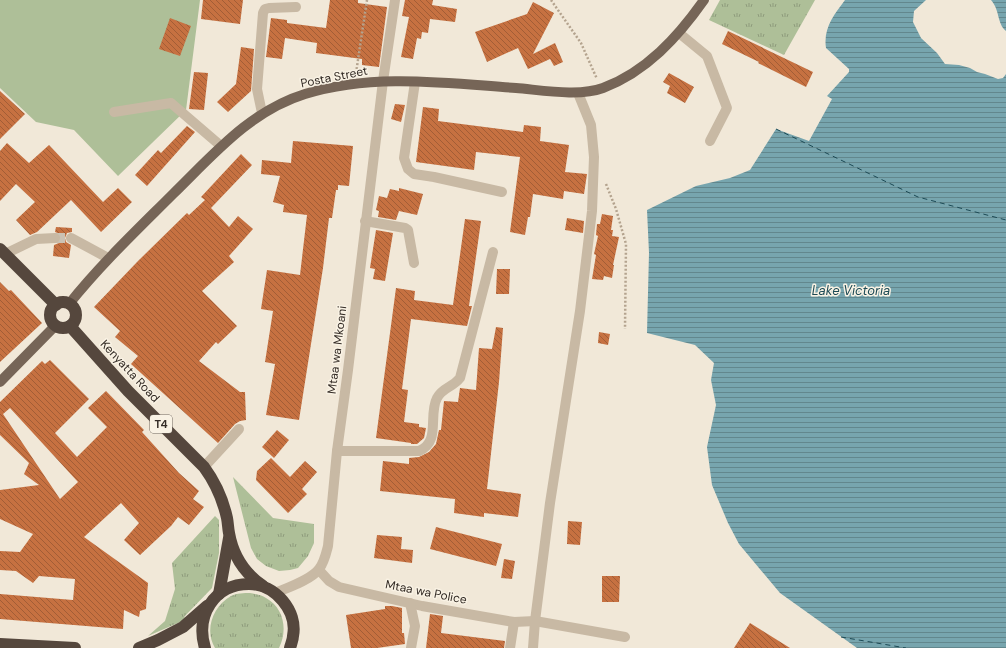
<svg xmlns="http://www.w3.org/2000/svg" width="1006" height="648" viewBox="0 0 1006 648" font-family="'DM Sans',sans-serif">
  <defs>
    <pattern id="grass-tufts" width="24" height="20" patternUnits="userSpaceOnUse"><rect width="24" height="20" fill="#aebf98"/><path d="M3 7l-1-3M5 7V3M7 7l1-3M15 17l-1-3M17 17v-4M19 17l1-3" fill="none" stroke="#8e9b7c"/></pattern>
    <pattern id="water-rules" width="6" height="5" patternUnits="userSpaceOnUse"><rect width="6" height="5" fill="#77a5ae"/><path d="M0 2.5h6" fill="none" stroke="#62878d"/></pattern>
    <pattern id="building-back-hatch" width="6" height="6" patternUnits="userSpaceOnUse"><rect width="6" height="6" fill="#c67141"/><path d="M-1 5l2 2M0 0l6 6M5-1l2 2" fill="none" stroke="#a25d36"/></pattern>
  </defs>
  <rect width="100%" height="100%" fill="#f1e8d8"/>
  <g fill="url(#grass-tufts)">
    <polygon points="720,0 815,0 784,55 709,20"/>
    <polygon points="233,477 273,518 314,524 314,543 308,556 298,568 290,570 279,571 266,566 257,559 251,548"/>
    <polygon points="215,516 219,520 219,553 212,588 184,617 187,619 148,636 165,621 175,589 172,563"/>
    <path d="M250,593C255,594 262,595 266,598C284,608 288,630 279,648H215C204,630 213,606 231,596C237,593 244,593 250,593Z"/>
  </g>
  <polygon fill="#aebf98" points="0,0 200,0 186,110 118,176 74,130 36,122 0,88"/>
  <g fill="url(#water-rules)">
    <path d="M845,0H926L914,11L913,22L921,38L937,53L945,64L959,65L970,68L977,72L985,74L998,79L1003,78L1006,74V648H857L780,593L739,544L728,523L712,485L707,447L716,405L711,380L714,363L695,345L647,333L649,253L647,210L696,186L730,178L750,170L776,129L809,141L832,99L827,96L849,72V69L826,48C823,28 834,15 845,0Z"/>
    <path d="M991,0H1006V31C997,24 1000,10 991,0Z"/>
  </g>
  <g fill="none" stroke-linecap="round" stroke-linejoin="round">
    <g stroke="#1c4a55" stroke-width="1" stroke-dasharray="5 4" stroke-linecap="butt">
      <polyline points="776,129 918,197 1006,220"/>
      <polyline points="841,637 906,648"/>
    </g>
  </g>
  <g fill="url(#building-back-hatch)" fill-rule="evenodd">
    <polygon points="203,0 243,0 240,24 201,19"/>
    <polygon points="330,0 358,0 358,3 387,7 379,67 362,65 362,59 316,53 317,43 285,38 282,59 266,57 271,18 287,20 287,23 326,28"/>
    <polygon points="405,0 433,0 432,5 457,9 455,22 430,19 428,33 422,32 421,39 417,38 413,59 401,57 409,17 402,16"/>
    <polygon points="533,2 554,13 533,54 555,43 563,62 554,66 550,59 528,69 518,48 487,62 475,32 527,14"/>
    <polygon points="170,18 191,26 180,56 159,49"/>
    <polygon points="728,31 813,72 806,87 758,63 759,62 722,44"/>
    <polygon points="241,47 254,49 251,91 228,112 217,102 236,84"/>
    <polygon points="194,72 208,73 204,110 189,109"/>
    <polygon points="669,73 694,87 685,103 667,93 670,86 663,82"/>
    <polygon points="0,91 25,114 0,139"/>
    <polygon points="395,104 405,105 401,122 391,119"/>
    <polygon points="423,107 439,109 438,121 523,132 524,125 541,127 540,141 569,145 565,172 587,174 584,194 564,191 563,199 533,194 530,217 528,217 525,235 510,232 520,157 476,152 474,170 416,162"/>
    <polygon points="187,126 195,132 147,186 135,175 158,150 161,153"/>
    <polygon points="293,141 353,146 349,186 338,185 338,190 336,190 332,218 329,218 323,268 299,420 266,415 275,364 265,362 273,311 261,309 267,270 300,275 307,215 283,212 284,205 273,202 280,176 261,174 262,160 291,163"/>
    <polygon points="7,143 29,163 49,145 103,202 118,188 132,202 101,232 71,200 37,232 30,235 16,220 35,202 16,184 0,201 0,151"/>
    <polygon points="241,154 252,165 211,208 229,227 238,216 253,229 229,256 234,262 202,291 237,326 218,344 216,342 199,361 240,392 245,392 246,420 240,421 235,424 218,443 131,364 138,356 115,337 120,331 94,307 138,261 187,213 189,215 205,200 201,197"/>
    <polygon points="399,188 423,194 417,215 399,211 396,220 378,217 379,211 376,210 379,196 387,198 390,189 399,191"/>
    <polygon points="602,214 613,216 611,230 613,230 612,236 619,237 613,265 614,265 612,278 604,276 603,280 592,279 596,255 594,254 598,236 596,235 597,224 600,224"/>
    <polygon points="567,218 584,221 583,233 565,230"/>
    <polygon points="465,219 481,221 469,306 472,306 467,326 411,319 402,389 408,390 404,422 419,424 419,427 426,428 424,438 417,444 411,444 411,443 376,438 396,288 415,291 414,300 453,305"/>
    <polygon points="56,227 72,228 72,232 67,233 65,238 66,242 71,245 69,258 53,256 54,245 59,243 61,238 60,234 55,232"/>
    <polygon points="376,230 393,233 385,281 373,279 375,269 370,268"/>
    <polygon points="497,269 510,269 509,294 496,294"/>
    <polygon points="0,282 9,291 11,290 42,323 0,362"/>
    <polygon points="496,327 503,328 499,382 487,489 521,494 518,517 484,513 484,517 454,513 455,499 380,491 383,461 409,464 409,458 419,457 429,452 436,444 439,430 441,430 444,401 458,402 460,388 476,390 479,348 492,349"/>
    <polygon points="599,332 610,334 608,345 598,343"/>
    <path d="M50,360L89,399L55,433L77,457L107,427L88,408L106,391L144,430L142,432L179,473L199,491L193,499L204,507L189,525L178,517L171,526L140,555L124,540L139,523L121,503L84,537L148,583L146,609L140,611L139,617L124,610L123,629L0,619V594L73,600L75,579L39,576L33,583L16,571L0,570V551L20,552L33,534L0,519V490L39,485L24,474L29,463L0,435V402L42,361L45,364ZM10,408L78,482L60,499L3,414Z"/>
    <polygon points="277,430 289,440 274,458 262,447"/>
    <polygon points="271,458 290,477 305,461 317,472 302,489 307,494 288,513 256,480 257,471"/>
    <polygon points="568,521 582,522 580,545 567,544"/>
    <polygon points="436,527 502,544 496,566 430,549"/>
    <polygon points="377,535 402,537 401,549 413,550 412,563 374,558"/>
    <polygon points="504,559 515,561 512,579 501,578"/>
    <polygon points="602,576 620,576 619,602 602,602"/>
    <polygon points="385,606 392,606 402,608 402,633 404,633 405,644 377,648 351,648 346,615 385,609"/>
    <polygon points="430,614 443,616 441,633 505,641 504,648 426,648"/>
    <polygon points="750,623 790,648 734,648"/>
  </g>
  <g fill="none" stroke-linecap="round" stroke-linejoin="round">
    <polyline stroke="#cbc2b4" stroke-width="10" stroke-dasharray="10 5" stroke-linecap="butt" points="55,238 71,238"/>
    <g stroke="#b4a38e" stroke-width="2.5" stroke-dasharray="2 2" stroke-linecap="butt">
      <polyline points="551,0 581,43 597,79"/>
      <polyline points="356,73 367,0"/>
      <polyline points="606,184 616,209 626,244 625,329"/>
    </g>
    <g stroke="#c8b9a4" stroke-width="10">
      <polyline points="679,33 707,56 727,108 710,141"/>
      <polyline points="415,82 404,158 408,169 414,174 434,177 502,192"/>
      <polyline points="114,112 171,103 221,146"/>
      <polyline points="262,113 257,89 263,13 265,9 269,8 296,7"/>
      <polyline points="365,221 405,228 408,230 414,263"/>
      <polyline points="71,238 108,258"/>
      <polyline points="5,254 36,239 55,238"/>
      <path d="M337,451H419C441,442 428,415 437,398C443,387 452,388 460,378L493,252"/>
      <polyline points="204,467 239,429"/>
      <polyline points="319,570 329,581 339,587 422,606 514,622 535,621 625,637"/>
      <path d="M275,593C287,588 311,580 319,569C324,563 326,554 328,546L337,451L348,370L383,81L395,0"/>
      <polyline points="410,603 415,626 411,648"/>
      <polyline points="510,648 514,622"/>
      <polyline points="533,648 535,621 550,503 580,311 592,211 594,157 591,125 578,93"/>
    </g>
    <g stroke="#766557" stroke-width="10">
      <path d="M69,304C101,264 137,230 173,194C213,155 250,111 305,94C373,73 446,83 516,88C541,90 579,97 603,88C646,72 678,37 704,0"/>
      <polyline points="0,382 55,326"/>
    </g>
    <g stroke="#55473d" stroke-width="12">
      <polyline points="0,249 56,305"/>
      <circle cx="63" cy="315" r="13"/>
      <path d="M70,326L128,391L204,467C215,482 223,500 227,518C228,523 228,528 229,533C233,556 244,573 263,586"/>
      <polyline points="219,594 229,538"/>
      <polyline points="0,644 75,648"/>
      <polyline points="139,648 158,640 183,627 207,606"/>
      <path d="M205,648C195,616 214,584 249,584C275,584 298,611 293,636C293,640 291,644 290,648"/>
    </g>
  </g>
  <g text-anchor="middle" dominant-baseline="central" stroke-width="3" stroke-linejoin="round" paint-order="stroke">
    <rect fill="#f9f2e4" stroke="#6f675f" stroke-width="1" x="150" y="415" width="22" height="18" rx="3"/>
    <g font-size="11" font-weight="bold" fill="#342c26">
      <text x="161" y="424">T4</text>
    </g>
    <g font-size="12" fill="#342c26" stroke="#f9f2e4">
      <text transform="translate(334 77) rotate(-11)">Posta Street</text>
      <text transform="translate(337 350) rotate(-83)">Mtaa wa Mkoani</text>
      <text transform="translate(130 371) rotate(47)">Kenyatta Road</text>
      <text transform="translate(426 592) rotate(11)">Mtaa wa Police</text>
    </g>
    <g font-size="13" font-style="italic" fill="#1c4a55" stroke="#f9f2e4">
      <text x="851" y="290">Lake Victoria</text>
    </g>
  </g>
</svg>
